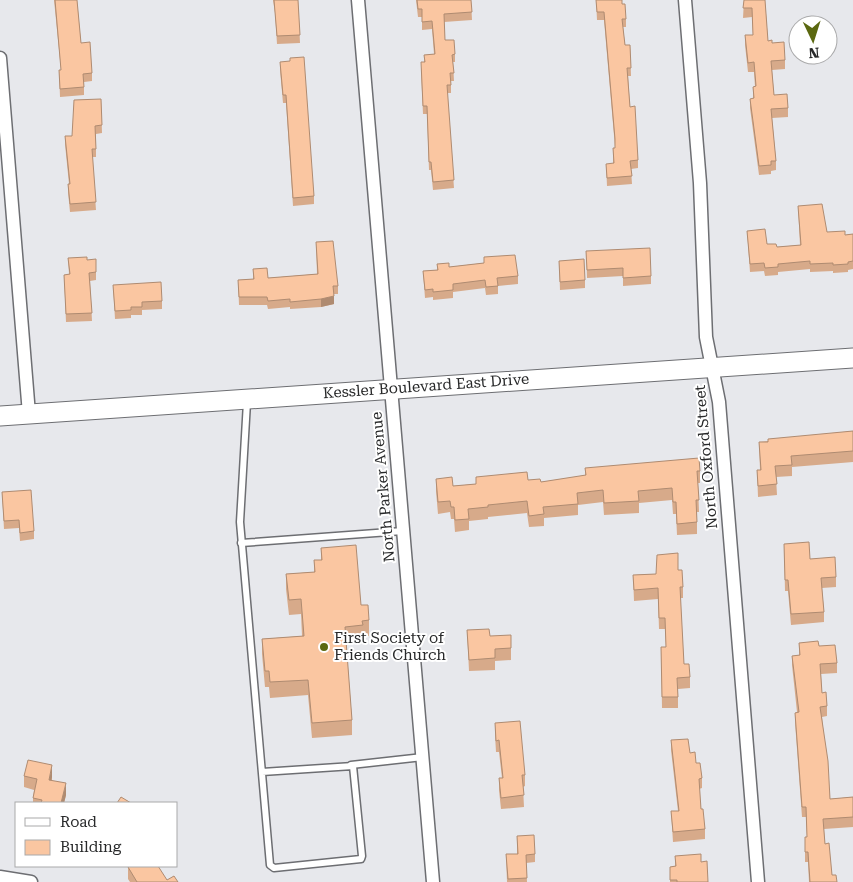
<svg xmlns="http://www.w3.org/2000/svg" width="853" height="882" viewBox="0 0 853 882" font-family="'Roboto Serif',serif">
  <rect width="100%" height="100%" fill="#e7e8ec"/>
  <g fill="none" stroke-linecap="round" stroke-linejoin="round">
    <g stroke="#6d6e72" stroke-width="9">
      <g id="lane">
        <polyline points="247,402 240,522 270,865 274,868 361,859 362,856 353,766 262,772"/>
        <polyline points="241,543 403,531"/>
        <polyline points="351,765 423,757"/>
      </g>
    </g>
    <g stroke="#6d6e72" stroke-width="15">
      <g id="street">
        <polyline points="358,0 433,882"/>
        <polyline points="685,0 700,183 706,337 719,402 758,882"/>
        <polyline points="0,58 29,414"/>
        <polyline points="0,877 31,882"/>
      </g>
    </g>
    <g stroke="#6d6e72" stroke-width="21">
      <polyline id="primary" points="0,416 853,358"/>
    </g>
    <use href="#lane" stroke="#fff" stroke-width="6"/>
    <use href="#street" stroke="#fff" stroke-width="12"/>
    <use href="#primary" stroke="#fff" stroke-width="19"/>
  </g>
  <g fill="#d7aa8a">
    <polygon points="54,0 77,0 81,43 92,73 92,81 84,82 84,95 60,97 59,70 61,70"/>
    <polygon points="273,0 298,0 300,43 277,44 275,13"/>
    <polygon points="416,0 471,0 472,20 444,22 445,40 455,54 455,62 453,62 454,81 451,81 451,93 447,93 454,188 433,190 431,170 429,170 427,114 423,114 421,70 424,62 424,55 434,54 432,29 422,30 422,17 418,17"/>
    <polygon points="596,0 622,0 622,4 626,19 626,27 623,27 625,45 630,45 631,76 628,76 630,107 638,160 638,168 631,169 632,184 607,186 606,164 613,164 613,148 615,148 615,147 604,20 597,20"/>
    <polygon points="744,0 765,0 768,41 772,43 785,60 785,69 772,70 774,95 788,108 788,117 772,118 776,161 776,170 771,171 771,174 759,175 750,108 750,99 753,99 753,87 755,87 754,72 748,72 745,45 745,35 753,35 752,17 743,18"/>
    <polygon points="280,62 314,196 314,204 293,206 286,103 283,103 280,70"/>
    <polygon points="101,99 102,133 96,134 96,157 92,157 96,210 70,212 68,192 68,184 69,184 65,144 65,136 72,136"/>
    <polygon points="798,206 827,232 845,235 853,234 853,269 848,270 848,272 833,273 833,271 810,272 810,269 778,272 778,275 765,276 764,271 750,272 747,231 767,244 777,247 800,245"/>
    <polygon points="316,242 338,286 338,294 334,294 334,304 321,307 290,309 290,307 268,309 267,305 239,305 238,280 253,279 253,269 268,278 317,274"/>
    <polygon points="586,251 651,276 651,284 623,286 623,276 587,278"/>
    <polygon points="484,257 518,276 518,284 498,286 498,294 486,295 485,288 453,292 453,298 433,300 433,297 425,298 423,271 437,270 437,264 449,267 484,263"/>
    <polygon points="68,258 87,260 96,272 96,280 90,281 92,321 66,322 64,275 69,274"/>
    <polygon points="559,261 585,280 585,288 560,290"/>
    <polygon points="113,285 162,301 162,309 142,310 142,315 131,315 131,318 115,319"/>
    <polygon points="853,431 853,462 792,467 792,476 776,477 777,495 758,497 757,470 760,470 759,442"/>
    <polygon points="585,468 700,471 700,483 698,483 699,512 697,512 697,534 677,535 676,514 673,514 672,500 639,503 639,513 604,515 603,502 578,505 578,515 544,518 544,526 529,527 527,513 488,517 488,519 469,521 469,530 455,532 454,519 451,519 450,512 438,514 436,491 436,479 453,486 476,484 476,477 541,482 585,476"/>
    <polygon points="2,492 34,531 34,539 20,541 19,528 4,529"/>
    <polygon points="784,544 810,559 836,577 836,587 822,588 824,612 824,622 791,625 788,591 785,591"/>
    <polygon points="321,548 361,605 369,620 369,636 363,636 363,641 346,642 352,720 352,735 312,738 308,695 270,698 269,687 265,687 262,654 262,639 302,636 301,614 289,615 286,589 286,574 314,572 314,560 321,560"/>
    <polygon points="678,570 683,587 683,598 680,598 684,664 690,677 690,688 678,689 678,708 662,708 661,647 666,647 665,629 659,629 658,599 634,601 633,575 656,574"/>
    <polygon points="467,630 490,636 511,648 511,660 495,661 495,670 469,671"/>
    <polygon points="799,643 819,646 837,663 837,673 821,674 822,693 827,706 827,716 822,717 830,799 853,797 853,827 824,829 825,844 832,875 837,882 809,882 808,862 805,862 805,837 807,837 806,817 802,817 795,722 795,713 797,712 792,665 792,656 799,655"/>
    <polygon points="495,723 525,775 525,786 523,787 524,807 501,809 499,790 499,778 502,778 499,752 496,752 495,735"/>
    <polygon points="671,740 690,753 696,763 702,778 702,788 699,789 701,809 705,829 705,839 673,842 671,811 678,811 671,750"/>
    <polygon points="24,776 52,777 52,780 66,795 64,803 33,803 33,798 34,790 24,787"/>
    <polygon points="517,836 535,854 535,862 526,863 527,882 507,882 506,854 517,854"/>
    <polygon points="675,856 701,862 708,882 670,882 670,867 675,866"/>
    <polygon points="128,867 167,880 178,882 130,882 128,879"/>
  </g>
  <g fill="#af8b71">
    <polygon points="334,296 334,304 321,307 321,299"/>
    <polygon points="52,765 52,777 49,791 49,780"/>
    <polygon points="66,783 66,795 64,803 61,803"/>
  </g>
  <g fill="#fac6a1" stroke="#af8b71">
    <polygon points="55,0 77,0 81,43 90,42 92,73 83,74 84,87 60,89 59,70 61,70"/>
    <polygon points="274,0 298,0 300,35 277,36"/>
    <polygon points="417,0 471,0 472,12 444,14 445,40 454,40 455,54 452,55 454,73 450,73 451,85 447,85 454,180 433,182 431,162 429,162 427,106 423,106 421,62 425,62 424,55 435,54 432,21 422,22 422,9 418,9"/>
    <polygon points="596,0 622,0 622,4 625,4 626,19 622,19 625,45 630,45 631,68 627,68 630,107 635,106 638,160 630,161 632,176 607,178 606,164 614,163 613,148 615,148 615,139 604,12 597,12"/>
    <polygon points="744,0 765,0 768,41 772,40 772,43 784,42 785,60 771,61 774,95 787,94 788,108 771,109 776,161 771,161 771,165 759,166 750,99 754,98 753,87 756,86 754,62 748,63 745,35 753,35 752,8 743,8"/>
    <polygon points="304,57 314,196 293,198 286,95 283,95 280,62 290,61 290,58"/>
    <polygon points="101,99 102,125 95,126 96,149 92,149 96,202 70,204 68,184 70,184 65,136 72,136 74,100"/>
    <polygon points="822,204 827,232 845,231 845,235 853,234 853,261 848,262 848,264 833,265 833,263 810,264 810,261 778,264 778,267 765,268 764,263 750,264 747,231 765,229 767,244 776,244 777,247 801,245 798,206"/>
    <polygon points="333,241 338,286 333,286 334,296 321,299 290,302 290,299 268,301 267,297 239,297 238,280 254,279 253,269 267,268 268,278 318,274 316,242"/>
    <polygon points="650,248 651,276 623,278 623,268 587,270 586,251"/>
    <polygon points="515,255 518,276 497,278 498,286 486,287 485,280 453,284 453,290 433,292 433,289 425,290 423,271 438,270 437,264 449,263 449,267 484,263 484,257"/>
    <polygon points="87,257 87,260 96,259 96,272 89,273 92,313 66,314 64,275 70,274 68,258"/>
    <polygon points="584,259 585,280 560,282 559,261"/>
    <polygon points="161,282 162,301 142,302 142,307 131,307 131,310 115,311 113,285"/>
    <polygon points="853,431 853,451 791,456 792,465 775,466 777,484 758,486 757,470 761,470 759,442 768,442 768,439"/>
    <polygon points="699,458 700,471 697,471 699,500 696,500 697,522 677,524 676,502 673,502 672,488 638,491 639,501 604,503 603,490 577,493 578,504 543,507 544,514 529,516 527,501 488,505 488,507 468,509 469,519 455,520 454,507 451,507 450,501 438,502 436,479 452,477 453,486 476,484 476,477 527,472 528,480 540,479 541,482 586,475 585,468"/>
    <polygon points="31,490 34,531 20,533 19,520 4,521 2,492"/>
    <polygon points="809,542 810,559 835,557 836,577 821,578 824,612 791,614 788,580 785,580 784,544"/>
    <polygon points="356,545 361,605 368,605 369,620 362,621 363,625 345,627 352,720 312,723 308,680 270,682 269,671 265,671 262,639 304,636 301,599 289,600 286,574 315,572 314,560 322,560 321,548"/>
    <polygon points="678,553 678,570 682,570 683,587 680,587 684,664 689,664 690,677 677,678 678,697 662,697 661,647 666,647 665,618 659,618 658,588 634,590 633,575 656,574 657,555"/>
    <polygon points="489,629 490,636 511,635 511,648 495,649 495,658 469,660 467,630"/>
    <polygon points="818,641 819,646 835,645 837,663 820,664 822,693 826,692 827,706 820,707 828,761 830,799 853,797 853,817 823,819 825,844 829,843 832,875 836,875 837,882 810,882 808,852 805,852 805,837 807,837 806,807 802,807 795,713 799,712 792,656 800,655 799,643"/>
    <polygon points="520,721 525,775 522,775 524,795 501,798 499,778 503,778 499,740 496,741 495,723"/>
    <polygon points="688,739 690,753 695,752 696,763 700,763 702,778 699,779 701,809 703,809 705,829 673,832 671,811 679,811 671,740"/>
    <polygon points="28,760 52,765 49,780 66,783 61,803 41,803 42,800 33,798 37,779 24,776"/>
    <polygon points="121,797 131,803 117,803"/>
    <polygon points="534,835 535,854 526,855 527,878 508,879 506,854 518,854 517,836"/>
    <polygon points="701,854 701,862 707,861 708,882 677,882 677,880 670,880 670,867 676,866 675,856"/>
    <polygon points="131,866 158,866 167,880 174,876 178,882 137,882 128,867"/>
  </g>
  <circle fill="#5b6810" stroke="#fff" stroke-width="2" cx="324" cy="647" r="5"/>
  <g text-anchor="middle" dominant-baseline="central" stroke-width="4" stroke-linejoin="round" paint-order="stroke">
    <g font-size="15" fill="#28292a" stroke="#fff">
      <text transform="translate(426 386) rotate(-4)">Kessler Boulevard East Drive</text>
      <text transform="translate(706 457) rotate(-95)">North Oxford Street</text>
      <text transform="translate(383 487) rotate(-95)">North Parker Avenue</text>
    </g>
    <g font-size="15" fill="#28292a" stroke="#fff" text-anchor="start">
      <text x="334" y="638">First Society of<tspan x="334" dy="17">Friends Church</tspan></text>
    </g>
  </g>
  <rect x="15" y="802" width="162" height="65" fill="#ffffff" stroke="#a9a9aa"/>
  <rect x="25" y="818" width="25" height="8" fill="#ffffff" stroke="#a9a9aa"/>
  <text x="60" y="827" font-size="15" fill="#28292a">Road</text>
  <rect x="25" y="840" width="25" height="15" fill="#fac6a1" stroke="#a9a9aa"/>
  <text x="60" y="852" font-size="15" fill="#28292a">Building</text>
  <g transform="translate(813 40) rotate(176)"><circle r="24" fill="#ffffff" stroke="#a9a9aa"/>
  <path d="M0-4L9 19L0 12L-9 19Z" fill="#5b6810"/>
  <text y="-8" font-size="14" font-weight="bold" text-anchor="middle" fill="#28292a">N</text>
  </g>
</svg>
